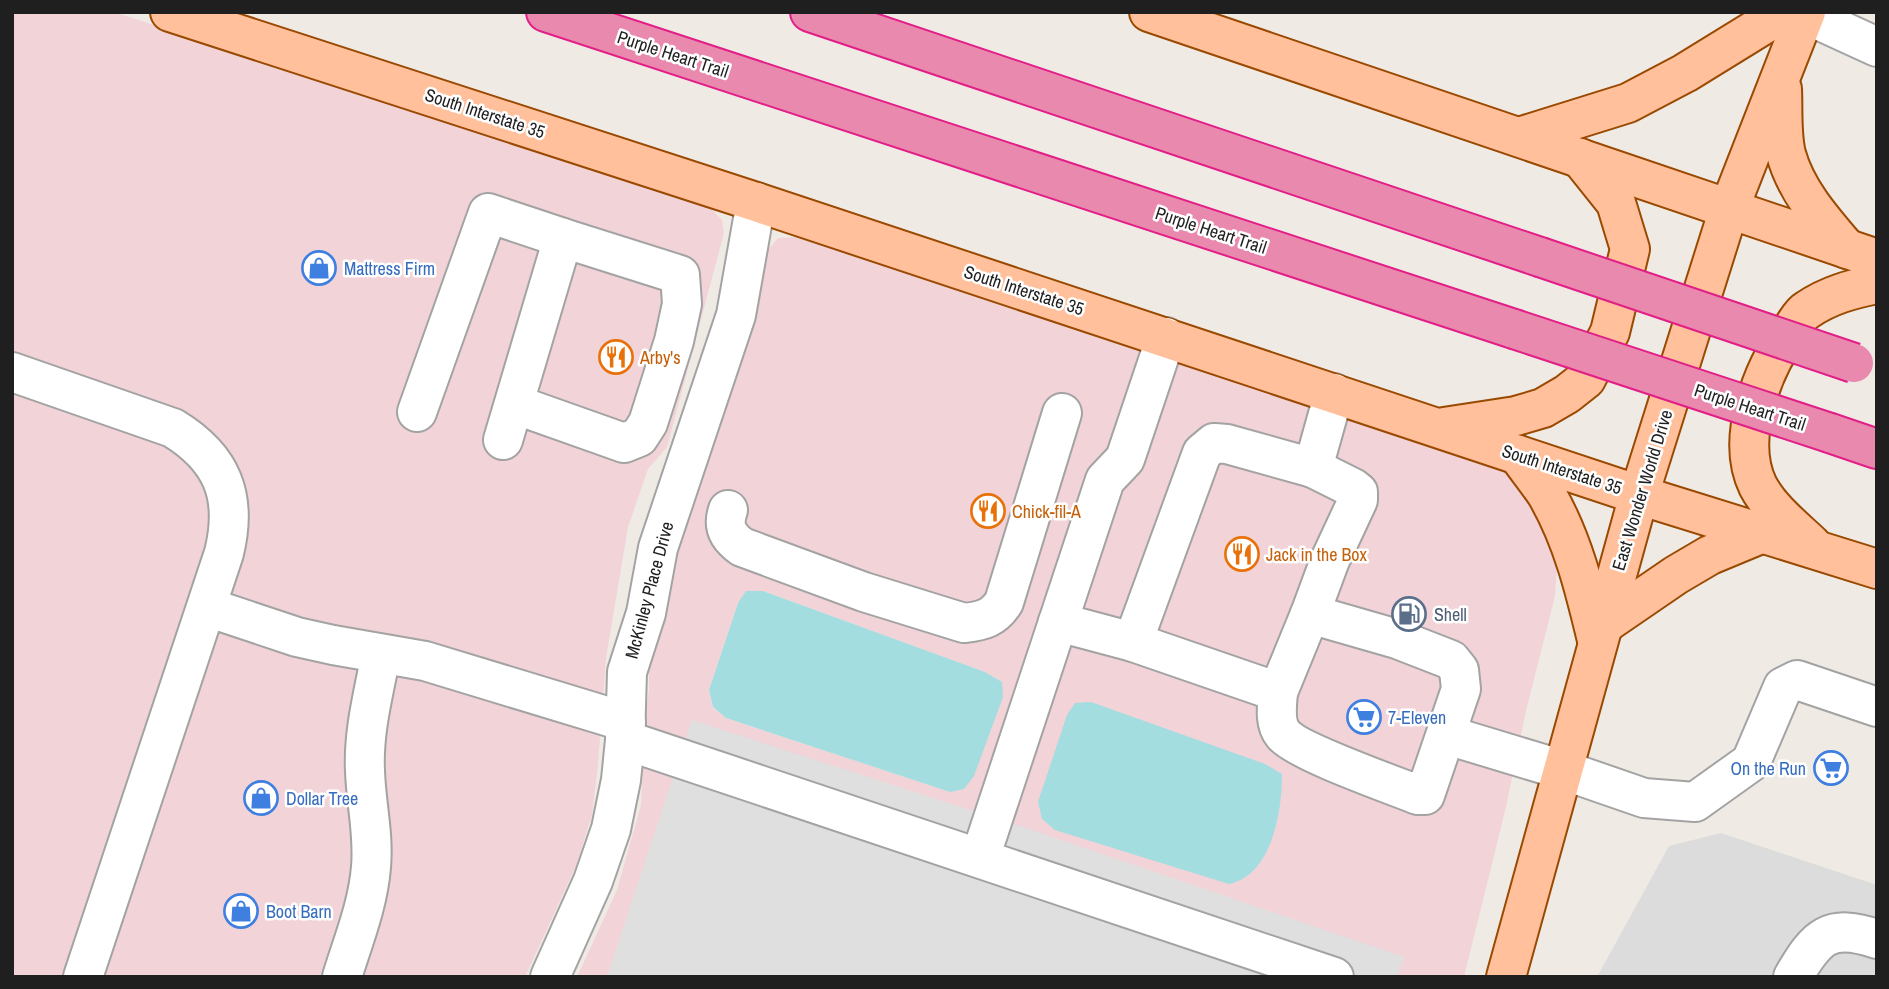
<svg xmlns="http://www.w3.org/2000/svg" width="1889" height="989" viewBox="0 0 1889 989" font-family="'Archivo Narrow',sans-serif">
  <rect width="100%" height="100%" fill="#f0eae5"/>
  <polygon fill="#dddcdc" points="1721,833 1877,885 1877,977 1597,977 1669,846"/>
  <g fill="#f1d3d8" fill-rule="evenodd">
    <polygon points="12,12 114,12 700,204 711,209 722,220 724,233 667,447 648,469 628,527 606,658 598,765 592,815 576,866 525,977 12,977"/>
    <path d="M798,237L1483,459L1510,476L1534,503L1549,536L1557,567L1555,596L1526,711L1505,811L1464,977H577L617,890L641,805L645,719L649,690V653L655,610L766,252L778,238ZM763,591L985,672L1002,682L950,792L726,718L713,708L709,690L738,603Z"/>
  </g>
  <polygon fill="#dfdfdf" points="692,720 1026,828 1404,957 1397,977 607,977"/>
  <g fill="#a3dddf">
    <polygon points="746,591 763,591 985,672 1002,682 1003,697 974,776 964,789 950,792 726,718 713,707 709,690 738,603"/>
    <path d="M1091,702L1265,764L1282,774C1282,812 1272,875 1229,884L1055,830L1042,819L1038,802L1067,715L1075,703Z"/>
  </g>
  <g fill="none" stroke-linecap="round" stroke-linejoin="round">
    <g stroke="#a3a3a3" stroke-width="42">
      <g id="minor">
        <polyline points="1805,14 1877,47"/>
        <path d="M12,372L173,428C222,458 238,496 224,553L83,977"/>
        <polyline points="417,412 488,213 563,238"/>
        <polyline points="503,440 563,238 680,275 682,304 674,341 648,423 639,437 624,443 514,404"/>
        <path d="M728,510C722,527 728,537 742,547L864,592L964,623C983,621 994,618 1004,602L1062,413"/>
        <polyline points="207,607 297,637 333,645 425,661 626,722"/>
        <polyline points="1058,622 1133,642 1202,453 1214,443 1227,444 1313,468 1334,393"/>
        <path d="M1133,642L1278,692C1277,706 1274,723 1283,734C1296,751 1393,785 1418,795H1425L1461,689L1459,670L1451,660L1397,639L1310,614L1330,560L1358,500V492L1353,488L1313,468"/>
        <polyline points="1278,692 1310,614"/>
        <polyline points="1447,735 1563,770 1644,798 1695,802 1751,762 1783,687 1797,680 1877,707"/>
        <polyline points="625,740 1334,977"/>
        <polyline points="980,858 1105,480 1125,459 1166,337"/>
        <path d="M342,977C353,941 368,905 371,867C374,834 366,804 365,771C363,731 374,692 381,654"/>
        <polyline points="550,977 593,881 611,829 621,780 625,740 627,672 646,613 658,548 736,315 756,202"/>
        <path d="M1793,977C1817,936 1829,923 1877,939"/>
      </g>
    </g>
    <g stroke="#9a4900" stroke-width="42">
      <g id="major">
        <polyline points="170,12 756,202 1639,495 1877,569"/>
        <polyline points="1149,12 1877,259"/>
        <path d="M1782,89C1783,110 1781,134 1786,154C1796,191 1823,221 1847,249"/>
        <polyline points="1519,137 1628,103 1685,73 1784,12"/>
        <polyline points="1444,427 1516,416 1543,408 1567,394 1586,379 1610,332 1630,249 1616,203 1580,158"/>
        <path d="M1518,455C1527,468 1538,481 1547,495C1573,540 1585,590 1597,640"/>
        <path d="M1812,545C1793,527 1770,509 1758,486C1735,439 1762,369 1791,330C1796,324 1800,314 1807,310C1829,295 1852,289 1877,284"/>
        <polyline points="1603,625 1676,575 1710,555 1763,533"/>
        <polyline points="1506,977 1639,495 1729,209 1806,12"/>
      </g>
    </g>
    <g stroke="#e21e87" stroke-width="42">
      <g id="highway">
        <polyline points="546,12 1514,329"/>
        <polyline points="810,12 1540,257"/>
        <polyline points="1830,433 1877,449"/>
      </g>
    </g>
    <use href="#minor" stroke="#fff" stroke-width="38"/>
    <use href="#major" stroke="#ffc09b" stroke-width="38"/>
    <use href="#highway" stroke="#ea89ae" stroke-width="38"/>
    <g stroke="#e21e87" stroke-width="42" stroke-linecap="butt">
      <g id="highway-bridge">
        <polyline points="1540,257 1854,363"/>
        <polyline points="1514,329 1830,433"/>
      </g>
    </g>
    <use href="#highway-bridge" stroke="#ea89ae" stroke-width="38"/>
  </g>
  <defs>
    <g id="shop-ring" transform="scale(1.75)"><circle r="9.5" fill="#fff" stroke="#3f7fe0" stroke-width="1.5"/><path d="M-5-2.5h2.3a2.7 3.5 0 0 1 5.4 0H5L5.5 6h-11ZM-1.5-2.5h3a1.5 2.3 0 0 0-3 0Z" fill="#3f7fe0"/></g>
    <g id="restaurant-ring" transform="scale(1.75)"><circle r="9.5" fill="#fff" stroke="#e8710a" stroke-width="1.5"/><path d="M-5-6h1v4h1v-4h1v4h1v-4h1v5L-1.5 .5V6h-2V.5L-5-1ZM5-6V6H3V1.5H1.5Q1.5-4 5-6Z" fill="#e8710a"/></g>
    <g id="fuel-ring" transform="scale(1.75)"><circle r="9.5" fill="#fff" stroke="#5c6f8a" stroke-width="1.5"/><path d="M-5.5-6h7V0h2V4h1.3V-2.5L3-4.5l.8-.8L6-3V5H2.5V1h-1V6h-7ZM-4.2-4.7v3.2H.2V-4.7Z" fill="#5c6f8a"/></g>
    <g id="supermarket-ring" transform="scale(1.75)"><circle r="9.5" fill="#fff" stroke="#3f7fe0" stroke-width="1.5"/><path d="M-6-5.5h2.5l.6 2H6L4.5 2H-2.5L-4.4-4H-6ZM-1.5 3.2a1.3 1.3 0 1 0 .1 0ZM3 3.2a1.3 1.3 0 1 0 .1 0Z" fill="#3f7fe0"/></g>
  </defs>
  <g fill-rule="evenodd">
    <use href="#shop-ring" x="319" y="268"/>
    <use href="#restaurant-ring" x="616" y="357"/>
    <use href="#restaurant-ring" x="988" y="511"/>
    <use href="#restaurant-ring" x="1242" y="554"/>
    <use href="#fuel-ring" x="1409" y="614"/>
    <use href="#supermarket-ring" x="1364" y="717"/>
    <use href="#supermarket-ring" x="1831" y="768"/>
    <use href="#shop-ring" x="261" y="798"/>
    <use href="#shop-ring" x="241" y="911"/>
  </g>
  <g text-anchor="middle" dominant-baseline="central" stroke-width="5" stroke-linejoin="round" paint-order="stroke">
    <g font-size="18" fill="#1f1f1f" stroke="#fff">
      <text transform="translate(673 54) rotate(18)">Purple Heart Trail</text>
      <text transform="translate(485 113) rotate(18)">South Interstate 35</text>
      <text transform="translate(1211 230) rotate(18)">Purple Heart Trail</text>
      <text transform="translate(1024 290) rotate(18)">South Interstate 35</text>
      <text transform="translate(1750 407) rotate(18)">Purple Heart Trail</text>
      <text transform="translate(1562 469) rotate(18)">South Interstate 35</text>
      <text transform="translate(1642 490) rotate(-73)">East Wonder World Drive</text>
      <text transform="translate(649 590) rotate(-75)">McKinley Place Drive</text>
    </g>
    <g font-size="18" fill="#366cbe" stroke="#fff" text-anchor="start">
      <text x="344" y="268">Mattress Firm</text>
      <text x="1388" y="717">7-Eleven</text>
      <text x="1806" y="768" text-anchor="end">On the Run</text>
      <text x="286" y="798">Dollar Tree</text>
      <text x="266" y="911">Boot Barn</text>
    </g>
    <g font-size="18" fill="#c56008" stroke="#fff" text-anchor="start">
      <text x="640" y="357">Arby's</text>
      <text x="1012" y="511">Chick-fil-A</text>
      <text x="1266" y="554">Jack in the Box</text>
    </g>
    <g font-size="18" fill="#4e5e75" stroke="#fff" text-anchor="start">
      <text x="1434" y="614">Shell</text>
    </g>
  </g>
  <rect width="1889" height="989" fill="none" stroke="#1f1f1f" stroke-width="28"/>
</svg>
